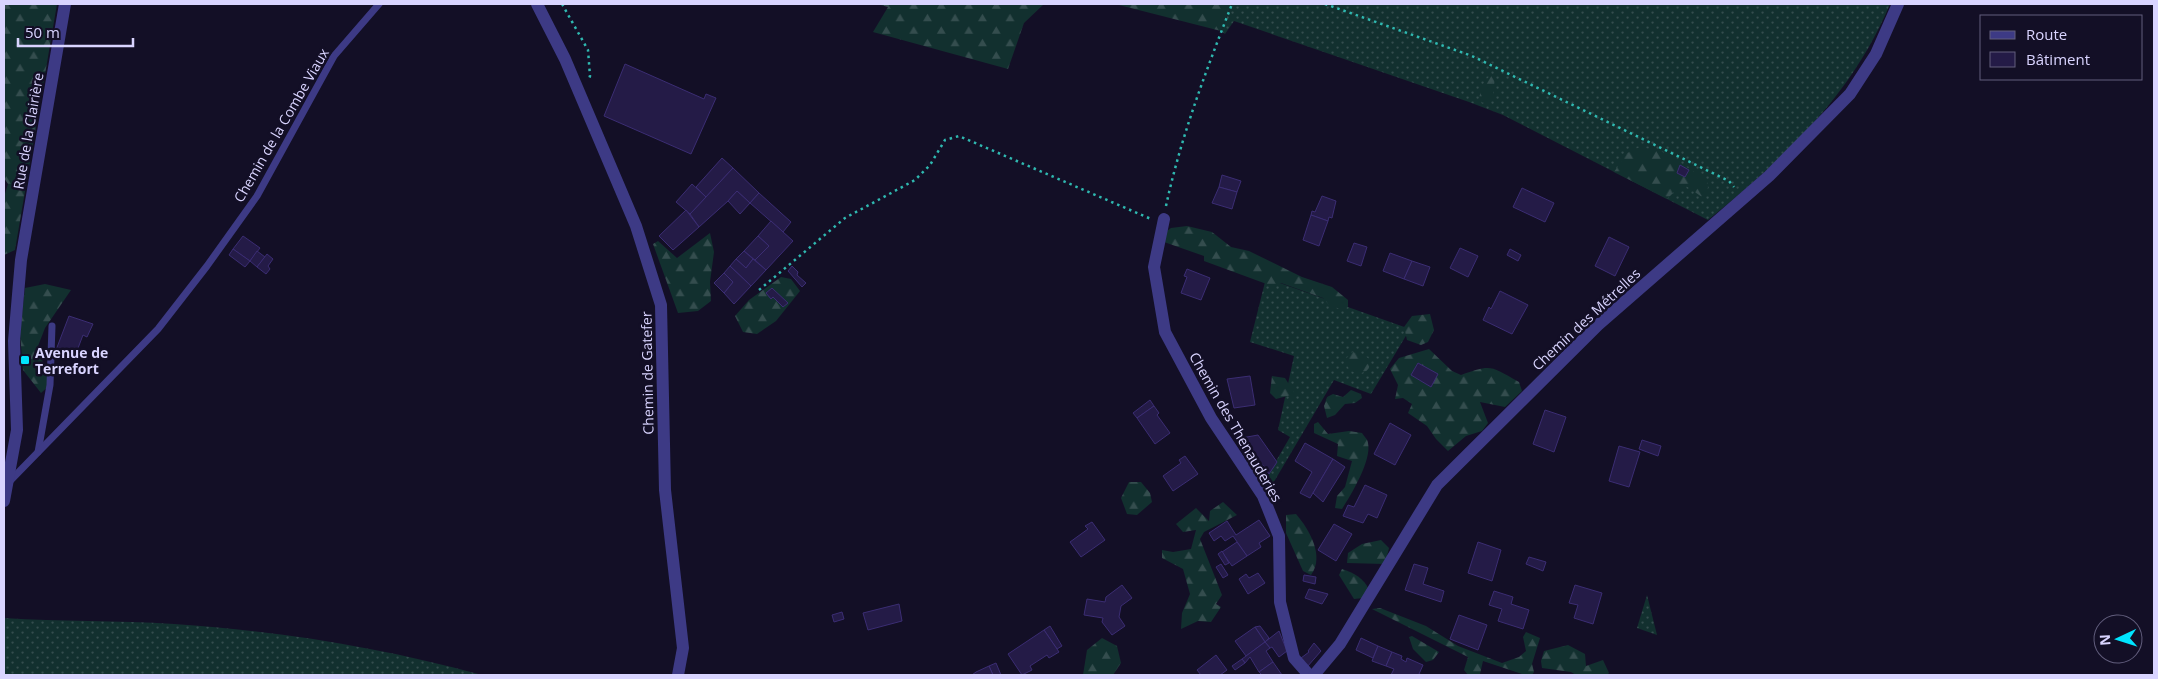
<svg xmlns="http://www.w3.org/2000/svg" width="2158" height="679" viewBox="0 0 2158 679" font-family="'Open Sans',sans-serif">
  <defs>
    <pattern id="grass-dots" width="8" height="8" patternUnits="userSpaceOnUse" patternTransform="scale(1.25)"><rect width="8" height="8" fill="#12302f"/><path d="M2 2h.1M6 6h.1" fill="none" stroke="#344d4e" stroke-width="1.8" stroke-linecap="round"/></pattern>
    <pattern id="forest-firs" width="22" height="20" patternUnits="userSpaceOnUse" patternTransform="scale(1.25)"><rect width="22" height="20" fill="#12302f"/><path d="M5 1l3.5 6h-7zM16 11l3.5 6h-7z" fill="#344d4e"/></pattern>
  </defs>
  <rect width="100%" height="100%" fill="#130f26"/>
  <g fill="url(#grass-dots)">
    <path d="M1232,4H1890C1851,97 1784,158 1708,220L1503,115L1469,102L1234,21L1225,34L1221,31Z"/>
    <polygon points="1266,278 1410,329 1371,394 1334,380 1268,492 1261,487 1290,437 1278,430 1294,356 1250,342"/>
    <polygon points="1647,595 1657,635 1637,628"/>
    <path d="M4,618C60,622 117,620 174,624C280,631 380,647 482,675H4Z"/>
  </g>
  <g fill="url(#forest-firs)">
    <polygon points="4,4 57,4 15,250 4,255 4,197 8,184 4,178"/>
    <polygon points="877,4 1044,4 1024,23 1008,69 873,32 888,7"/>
    <polygon points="1115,4 1232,4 1221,31"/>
    <path d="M1490,76H1495L1493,96L1483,103L1479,99C1481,89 1482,83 1490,76Z"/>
    <polygon points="1640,147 1661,151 1707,180 1708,188 1702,197 1686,186 1676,190 1667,199 1614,172 1627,153"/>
    <polygon points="1187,226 1212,232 1231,247 1249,251 1302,277 1332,287 1348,300 1348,307 1344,309 1331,307 1323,298 1281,283 1275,287 1204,261 1204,256 1164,242 1164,233 1171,228"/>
    <polygon points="710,233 714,252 710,282 711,301 698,311 678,313 653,244 658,241 677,258"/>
    <polygon points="781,277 791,279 800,291 776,321 757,334 743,332 735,316 749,300"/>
    <polygon points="45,284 71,290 45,328 38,346 50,385 41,393 23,370 20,333 25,288"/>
    <polygon points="1430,314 1434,330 1428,342 1421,345 1407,340 1404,327 1412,316"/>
    <path d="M1429,349L1452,371L1461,375C1492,364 1490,366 1519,382L1522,391L1505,407L1480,402L1488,423L1482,431L1466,436L1448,451L1436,439L1427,426L1408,413L1412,404L1403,398L1395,399L1398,385L1390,369L1399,358Z"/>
    <path d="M1352,352L1363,354L1370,360C1370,371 1366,372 1357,374L1350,370L1344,361Z"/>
    <polygon points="1272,376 1285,378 1295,394 1276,399 1270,393"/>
    <polygon points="1351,390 1361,394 1362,398 1355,403 1345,404 1335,415 1327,418 1324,406 1327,397 1333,394 1343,397"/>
    <path d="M1318,422L1328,434L1349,431L1362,433C1364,436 1368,440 1368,443C1372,460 1351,495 1342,509L1335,508L1337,496L1345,487L1352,461L1337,456L1338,444L1314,433V424Z"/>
    <polygon points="1129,482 1141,482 1150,493 1152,502 1137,515 1127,514 1121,498"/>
    <polygon points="1223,502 1237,515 1204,532 1200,539 1222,595 1216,604 1221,607 1211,622 1198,621 1181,629 1182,613 1190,594 1183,569 1162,558 1162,550 1173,552 1191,549 1196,530 1183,532 1176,524 1196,508 1209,521 1210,511"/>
    <path d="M1296,514C1309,529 1325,556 1311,575L1303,571L1286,533V515Z"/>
    <polygon points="1381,540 1389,548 1385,564 1347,563 1348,553 1362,544"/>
    <path d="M1342,569C1354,573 1364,578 1369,590L1363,598L1354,599L1339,575Z"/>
    <polygon points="1380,608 1426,626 1458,646 1502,663 1519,657 1526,651 1523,637 1526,632 1540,638 1532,664 1534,672 1532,675 1525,675 1483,661 1480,674 1468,675 1464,670 1468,657 1372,609"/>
    <polygon points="1412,636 1439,652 1433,660 1426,662 1413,649 1409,637"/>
    <polygon points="1102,638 1117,646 1121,663 1113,675 1083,675 1087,650"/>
    <polygon points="1568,645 1585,654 1586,666 1603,660 1609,673 1607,675 1576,675 1571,672 1542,668 1541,661 1544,651"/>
  </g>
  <g fill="#241b47" stroke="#3b2d73">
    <polygon points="625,64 704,99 706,94 716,98 691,154 604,116"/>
    <polygon points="722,158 733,168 706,197 696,187"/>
    <polygon points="1680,165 1689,170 1685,177 1677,173"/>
    <polygon points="733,168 759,193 750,203 737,191 728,201 699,227 690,214"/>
    <polygon points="1222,175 1241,181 1237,192 1219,187"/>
    <polygon points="692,184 706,197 690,214 676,202"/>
    <polygon points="1219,187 1237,192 1232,209 1212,203"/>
    <polygon points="1522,188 1554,203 1545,222 1513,207"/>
    <polygon points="737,191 750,203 740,214 728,201"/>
    <polygon points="759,193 791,222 783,232 750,203"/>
    <polygon points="1322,196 1336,201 1332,218 1329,217 1328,221 1311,215 1312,211 1315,212"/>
    <polygon points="686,210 699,227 673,250 659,236"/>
    <polygon points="1311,215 1328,221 1319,246 1303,240"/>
    <polygon points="771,221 793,241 766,270 755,260 769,246 758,236"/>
    <polygon points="243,236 260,248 250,261 233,249"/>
    <polygon points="758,236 769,246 755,260 744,251"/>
    <polygon points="1609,237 1629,247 1615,276 1595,266"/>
    <polygon points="1354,243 1367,247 1361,266 1347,261"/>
    <polygon points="1460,248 1478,256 1468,277 1450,268"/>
    <polygon points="233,249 250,261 245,267 229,255"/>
    <polygon points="1510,249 1521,255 1518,261 1507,255"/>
    <polygon points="257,251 265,257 257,267 250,261"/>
    <polygon points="744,251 753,259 746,268 736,259"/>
    <polygon points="1390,253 1412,261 1404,279 1383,271"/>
    <polygon points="267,254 273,259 268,266 270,269 266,274 257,267"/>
    <polygon points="736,259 746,268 753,259 766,270 751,286 730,266"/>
    <polygon points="1412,261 1430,267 1423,286 1404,279"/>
    <polygon points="730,266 751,286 734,304 724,293 733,282 724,273"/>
    <polygon points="792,266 798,272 797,275 806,283 802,287 788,271"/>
    <polygon points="1187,269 1210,278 1201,300 1181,293 1187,277 1184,276"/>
    <polygon points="724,273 733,282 724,293 714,283"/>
    <polygon points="772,288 788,303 783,307 773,297 771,299 766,293"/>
    <polygon points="1500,291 1528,305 1512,334 1483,320 1489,307 1491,309"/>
    <polygon points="69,316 93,324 87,337 83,335 75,356 56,350"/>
    <polygon points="1418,363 1438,374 1431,387 1411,375"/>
    <polygon points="1250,376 1255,405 1234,408 1227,379"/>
    <polygon points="1150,400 1154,406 1137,418 1133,413"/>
    <polygon points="1154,406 1159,413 1157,415 1170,433 1155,444 1137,418"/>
    <polygon points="1545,410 1566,417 1554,452 1533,444"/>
    <polygon points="1390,423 1411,435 1395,465 1374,454"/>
    <polygon points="1258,435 1277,462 1269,474 1263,465 1257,469 1251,459 1257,456 1250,447 1245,450 1236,439"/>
    <polygon points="1642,440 1661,446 1658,456 1639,449"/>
    <polygon points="1305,443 1333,459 1310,498 1300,493 1312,472 1295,461"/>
    <polygon points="1619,446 1640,452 1629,487 1609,481"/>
    <polygon points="1185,456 1198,474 1173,491 1163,476 1181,463 1179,460"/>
    <polygon points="1333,459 1345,467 1323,502 1313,493"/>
    <polygon points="1365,485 1387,495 1377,518 1368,514 1363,523 1343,516 1348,505 1354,507"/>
    <polygon points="1259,520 1270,536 1259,543 1261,547 1247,556 1233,536 1225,541 1221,536 1214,541 1209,533 1227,521 1236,535"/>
    <polygon points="1092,522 1105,540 1081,557 1070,542 1088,529 1085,526"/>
    <polygon points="1334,524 1352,534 1336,561 1318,550"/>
    <polygon points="1237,542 1247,556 1232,566 1222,552"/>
    <polygon points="1478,542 1501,550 1492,581 1468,573"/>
    <polygon points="1222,551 1229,563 1225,565 1218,554"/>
    <polygon points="1529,557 1546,562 1543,571 1526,564"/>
    <polygon points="1221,564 1228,575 1223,578 1216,567"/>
    <polygon points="1414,564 1428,568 1423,584 1444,591 1441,602 1405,590"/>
    <polygon points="1258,573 1265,583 1248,594 1239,579 1246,574 1249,578"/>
    <polygon points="1304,575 1316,577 1315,584 1303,581"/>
    <polygon points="1122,585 1132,598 1121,606 1119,617 1125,626 1112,635 1102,622 1103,618 1084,615 1087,599 1105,602 1106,597"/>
    <polygon points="1575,585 1602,593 1593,624 1574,618 1578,605 1569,603"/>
    <polygon points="1309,589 1328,594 1322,604 1305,598"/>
    <polygon points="1494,591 1513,597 1511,604 1529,610 1523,629 1498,621 1502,609 1489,605"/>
    <polygon points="899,604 902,621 868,630 863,613"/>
    <polygon points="842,612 844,619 834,622 832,615"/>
    <polygon points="1459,615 1487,625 1478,650 1450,639"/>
    <polygon points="1050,626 1062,646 1057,649 1044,630"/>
    <polygon points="1260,626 1269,638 1265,642 1255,627"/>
    <polygon points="1255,627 1265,642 1246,656 1235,641"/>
    <polygon points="1044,630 1059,652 1049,658 1047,655 1030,666 1032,670 1022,675 1008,654"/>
    <polygon points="1279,631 1287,651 1279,657 1272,647 1270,648 1265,642"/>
    <polygon points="1361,638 1378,646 1373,658 1356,650"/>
    <polygon points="1265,642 1270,648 1266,651 1273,662 1259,672 1250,657 1245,663 1242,659"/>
    <polygon points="1314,643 1321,651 1307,667 1301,658 1309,652 1308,651"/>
    <polygon points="1378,646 1392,652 1386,666 1372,661"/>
    <polygon points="1392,652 1402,656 1401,659 1406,662 1407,658 1423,665 1419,674 1423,675 1391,675 1394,669 1386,666"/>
    <polygon points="1216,655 1227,670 1220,675 1201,675 1197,670"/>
    <polygon points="1242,659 1245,663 1235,670 1232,666"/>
    <polygon points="1273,662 1282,675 1262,675 1259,672"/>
    <polygon points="996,663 1001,675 993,675 989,666"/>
    <polygon points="989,666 993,675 972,675 976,672"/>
  </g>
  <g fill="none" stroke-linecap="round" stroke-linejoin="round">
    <g stroke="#2fb8b0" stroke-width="2.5" stroke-dasharray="2.5 4" stroke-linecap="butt">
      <polyline points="562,4 588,50 590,76 589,79"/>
      <polyline points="1325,4 1472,56 1729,181 1734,187"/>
      <path d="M1166,206C1181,136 1206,71 1232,4"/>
      <polyline points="759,290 845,218 915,180 930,165 945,140 959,136 1151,219"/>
    </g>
    <g stroke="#3d3a85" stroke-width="7">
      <polyline points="38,452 50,385 52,326"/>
      <polyline points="8,483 158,329 207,266 257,196 334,56 379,4"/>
    </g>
    <g stroke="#3d3a85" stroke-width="12">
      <polyline points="537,4 565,59 636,226 661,305 665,490 683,648 678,675"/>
      <polyline points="1164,219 1154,267 1165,332 1211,418 1263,496 1279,536 1280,602 1294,658 1309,675"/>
      <polyline points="4,501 17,430 14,341 21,260 65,4"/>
    </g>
    <polyline stroke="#3d3a85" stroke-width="12" points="1314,675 1340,644 1437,485 1598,325 1769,176 1850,94 1876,54 1898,4"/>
  </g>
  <rect fill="#00e5ff" stroke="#130f26" stroke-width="2" x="20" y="355" width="10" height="10" rx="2.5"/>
  <g text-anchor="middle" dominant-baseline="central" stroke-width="5" stroke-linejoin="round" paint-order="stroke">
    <g font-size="14" fill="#d9d4ff" stroke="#130f26">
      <text transform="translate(281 125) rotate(-60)">Chemin de la Combe Viaux</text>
      <text transform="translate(28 131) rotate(-80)">Rue de la Clairière</text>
      <text transform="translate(1586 319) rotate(-43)">Chemin des Métrelles</text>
      <text transform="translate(647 373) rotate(-91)">Chemin de Gatefer</text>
      <text transform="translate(1236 427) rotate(60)">Chemin des Thenauderies</text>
    </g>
    <g font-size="14" font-weight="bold" fill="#d9d4ff" stroke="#130f26" text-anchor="start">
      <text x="35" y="352">Avenue de<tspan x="35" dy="16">Terrefort</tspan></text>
    </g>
  </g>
  <rect width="2158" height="679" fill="none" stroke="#d9d4ff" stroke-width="10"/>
  <rect x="1980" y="15" width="162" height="65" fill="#130f26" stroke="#625e7d"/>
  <rect x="1990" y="31" width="25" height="8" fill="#3d3a85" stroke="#625e7d"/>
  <text x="2026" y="40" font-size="15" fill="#d9d4ff">Route</text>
  <rect x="1990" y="52" width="25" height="15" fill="#241b47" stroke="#625e7d"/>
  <text x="2026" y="65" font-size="15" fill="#d9d4ff">Bâtiment</text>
  <g transform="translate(2118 639) rotate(266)"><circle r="24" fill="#130f26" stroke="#625e7d"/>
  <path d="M0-4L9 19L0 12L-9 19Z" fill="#00e5ff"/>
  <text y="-8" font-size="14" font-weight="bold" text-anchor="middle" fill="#d9d4ff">N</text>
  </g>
  <path d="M18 38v8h115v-8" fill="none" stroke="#d9d4ff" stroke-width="2.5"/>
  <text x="25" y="38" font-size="15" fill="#d9d4ff" stroke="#130f26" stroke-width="4" paint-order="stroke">50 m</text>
</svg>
